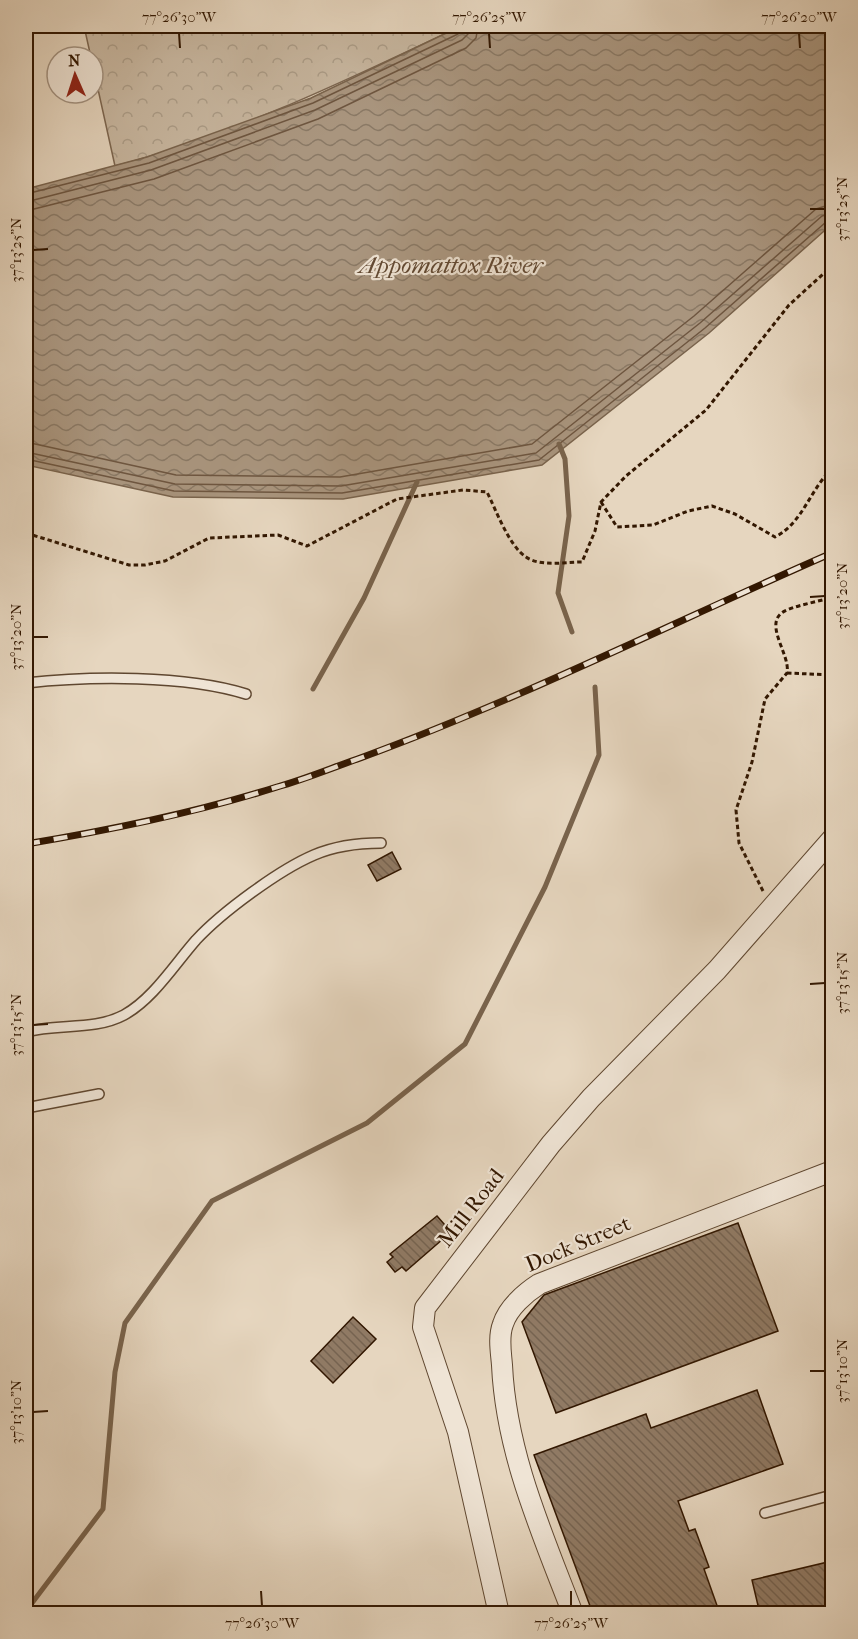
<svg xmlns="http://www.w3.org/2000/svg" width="858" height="1639" viewBox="0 0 858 1639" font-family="'IM FELL French Canon',serif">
  <defs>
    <pattern id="forest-crowns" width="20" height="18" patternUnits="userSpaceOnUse" patternTransform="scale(1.5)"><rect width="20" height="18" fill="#c7b69f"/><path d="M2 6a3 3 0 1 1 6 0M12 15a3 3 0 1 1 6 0" fill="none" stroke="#ab9c87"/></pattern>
    <pattern id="water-waves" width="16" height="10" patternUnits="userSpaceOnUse" patternTransform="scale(1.5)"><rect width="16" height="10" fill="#a9957e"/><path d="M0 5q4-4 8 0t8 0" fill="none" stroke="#8a7965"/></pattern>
    <pattern id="building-back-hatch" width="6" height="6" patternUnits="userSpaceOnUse" patternTransform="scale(1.5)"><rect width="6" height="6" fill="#907a64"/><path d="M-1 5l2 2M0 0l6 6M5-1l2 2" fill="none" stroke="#766350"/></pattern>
  </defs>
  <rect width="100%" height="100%" fill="#e6d6bf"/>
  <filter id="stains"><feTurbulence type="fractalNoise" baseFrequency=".00333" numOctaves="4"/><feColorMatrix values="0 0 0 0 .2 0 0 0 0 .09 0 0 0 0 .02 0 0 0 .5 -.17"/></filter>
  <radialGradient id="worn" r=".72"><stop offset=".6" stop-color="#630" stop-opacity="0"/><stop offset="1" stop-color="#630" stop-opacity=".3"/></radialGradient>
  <path fill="url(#forest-crowns)" stroke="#7c6650" stroke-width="1.5" d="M84,26H461C349,79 236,134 115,166Z"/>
  <polygon fill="url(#water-waves)" stroke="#79634c" stroke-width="1.5" points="461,26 832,26 832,224 709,333 542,465 343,499 173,497 26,465 26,189 147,157 311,98"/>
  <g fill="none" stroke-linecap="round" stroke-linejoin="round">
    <g stroke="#6e5640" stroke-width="1.5">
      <polyline points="26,194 149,163 313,103 458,34 462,26"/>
      <polyline points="26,202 151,170 315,110 462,40 468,34 469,26"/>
      <polyline points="26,211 154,179 318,119 466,48 476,38 478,26"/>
      <polyline points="26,442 176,475 340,477 532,444 694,316 816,209 832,204"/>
      <polyline points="26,452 175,484 341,486 536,453 700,323 822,216 832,213"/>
      <polyline points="26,459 174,491 342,493 539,460 705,328 826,222 832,220"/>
    </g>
    <g stroke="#79634c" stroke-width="5">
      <polyline points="559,444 565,459 569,516 558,593 572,632"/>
      <polyline points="313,689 364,598 417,482"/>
      <polyline points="26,1611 103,1509 115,1372 125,1323 212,1201 367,1123 465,1044 545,887 599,755 595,687"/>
    </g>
  </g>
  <g fill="url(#building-back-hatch)" stroke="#321701" stroke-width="1.5">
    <polygon points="392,852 401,869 377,881 368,865"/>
    <polygon points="437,1216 451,1232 406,1271 402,1267 395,1272 387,1262 393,1257 390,1254"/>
    <polygon points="738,1223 778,1331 556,1413 522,1322 544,1295"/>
    <polygon points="353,1317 376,1339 333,1383 311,1361"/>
    <polygon points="757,1390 783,1464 678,1501 689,1531 695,1529 709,1567 704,1569 720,1614 593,1614 534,1455 646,1414 651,1428"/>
    <polygon points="832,1561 832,1614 760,1614 752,1580"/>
  </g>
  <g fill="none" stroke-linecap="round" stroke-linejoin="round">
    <g stroke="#5f4730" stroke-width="12">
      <g id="lane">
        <path d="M26,683C90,676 185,675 246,694"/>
        <path d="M26,1032C57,1023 94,1031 124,1015C153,999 174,965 196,940C222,912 279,870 314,855C335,846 359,843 381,843"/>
        <polyline points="26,1108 99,1094"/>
        <polyline points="765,1513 832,1495"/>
      </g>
    </g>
    <g stroke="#5f4730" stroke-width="22">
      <g id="street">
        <polyline points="499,1614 458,1432 423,1327 425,1308 551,1144 591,1098 717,970 832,839"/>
        <path d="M573,1614C542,1533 506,1453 502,1365C501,1352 498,1337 503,1324C508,1308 525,1293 539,1284L832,1171"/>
      </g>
    </g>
    <g stroke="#321701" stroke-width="3" stroke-dasharray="4.5 3" stroke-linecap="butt">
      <path d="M601,502L617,527L653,525L688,511L712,506L735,514L775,537C803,523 810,489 832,469"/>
      <path d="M26,533L129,565H145L165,561L209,538L278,535L307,546L397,499L463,490L487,492C496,510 509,546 526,557C540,567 566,562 582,562L595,531L601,502L626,476L706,410L789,305L832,266"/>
      <polyline points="787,673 832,675"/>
      <path d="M763,891L739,843L736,810L752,762L765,699L787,673C791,654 760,621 787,610C801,604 818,602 832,597"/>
    </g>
    <use href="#lane" stroke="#efe4d5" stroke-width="9"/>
    <use href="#street" stroke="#efe4d5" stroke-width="20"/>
    <g stroke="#321701" stroke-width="7">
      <path id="rail" d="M26,844C111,830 195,813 277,787C306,779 334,767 363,757C523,698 676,621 832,553"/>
    </g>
    <use href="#rail" stroke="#efe4d5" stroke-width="4.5" stroke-dasharray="14" stroke-linecap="butt"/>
  </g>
  <path fill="none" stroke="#321701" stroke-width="2" d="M179,33L180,48M489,33L490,48M799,33L800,48M810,209H825M33,250L48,249M810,597L825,596M33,637H48M810,984L825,983M33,1025L48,1024M810,1371H825M33,1412L48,1411M261,1591L262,1606M571,1591V1606"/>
  <g text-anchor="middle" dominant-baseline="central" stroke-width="4.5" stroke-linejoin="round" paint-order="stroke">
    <g font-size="22" fill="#321701" stroke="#efe4d5">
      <text transform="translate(471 1208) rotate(-52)">Mill Road</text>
      <text transform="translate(578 1244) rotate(-23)">Dock Street</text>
    </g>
    <g font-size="24" font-style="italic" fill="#624933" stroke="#efe4d5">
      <text x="451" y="265">Appomattox River</text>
    </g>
  </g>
  <rect width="858" height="1639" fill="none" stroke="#e6d6bf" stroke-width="66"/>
  <g transform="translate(75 75) rotate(357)"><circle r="28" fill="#efe4d5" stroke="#a39280" stroke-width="1.5"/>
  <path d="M0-4.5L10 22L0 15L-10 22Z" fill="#8f2418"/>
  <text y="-9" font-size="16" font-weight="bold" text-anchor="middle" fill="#321701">N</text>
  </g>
  <rect x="33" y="33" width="792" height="1573" fill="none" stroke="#321701" stroke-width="2"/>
  <g font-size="15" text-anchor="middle" fill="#321701">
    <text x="179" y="22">77°26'30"W</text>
    <text x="489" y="22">77°26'25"W</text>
    <text x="799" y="22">77°26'20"W</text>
    <text transform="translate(842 209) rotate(-90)" y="5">37°13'25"N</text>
    <text transform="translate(16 250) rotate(-90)" y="5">37°13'25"N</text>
    <text transform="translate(842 596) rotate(-90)" y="5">37°13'20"N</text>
    <text transform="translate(16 637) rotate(-90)" y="5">37°13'20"N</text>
    <text transform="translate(842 983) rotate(-90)" y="5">37°13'15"N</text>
    <text transform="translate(16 1025) rotate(-90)" y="5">37°13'15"N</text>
    <text transform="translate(842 1371) rotate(-90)" y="5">37°13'10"N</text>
    <text transform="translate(16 1412) rotate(-90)" y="5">37°13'10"N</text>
    <text x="262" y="1628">77°26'30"W</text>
    <text x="571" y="1628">77°26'25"W</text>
  </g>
  <rect width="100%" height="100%" filter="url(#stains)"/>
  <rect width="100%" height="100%" fill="url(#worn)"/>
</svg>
